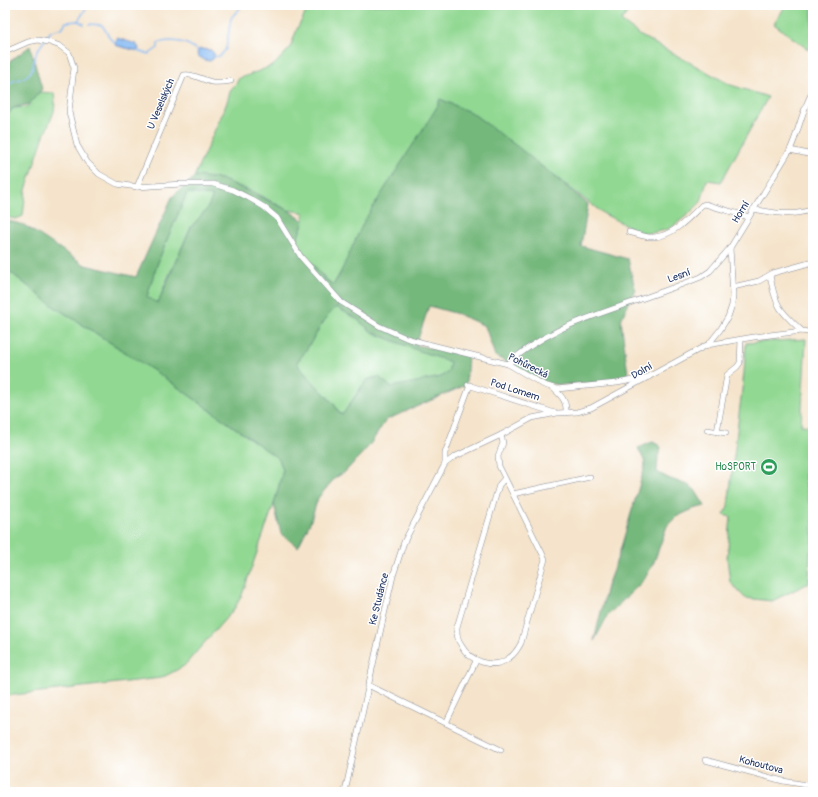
<svg xmlns="http://www.w3.org/2000/svg" width="818" height="797" viewBox="0 0 818 797" font-family="Pangolin,sans-serif">
  <rect width="100%" height="100%" fill="#fff"/>
  <filter id="ink" filterUnits="userSpaceOnUse"><feTurbulence type="fractalNoise" baseFrequency=".025" numOctaves="2"/><feDisplacementMap in="SourceGraphic" scale="8" xChannelSelector="R" yChannelSelector="G"/><feConvolveMatrix kernelMatrix="1 2 1 2 8 2 1 2 1" color-interpolation-filters="sRGB"/></filter>
  <filter id="wash" filterUnits="userSpaceOnUse"><feTurbulence type="fractalNoise" baseFrequency=".012" numOctaves="4" result="noise"/><feDisplacementMap in="SourceGraphic" scale="16" xChannelSelector="R" yChannelSelector="G"/><feGaussianBlur stdDeviation="0.9" result="paint"/><feColorMatrix in="noise" values="0 0 0 0 0 0 0 0 0 0 0 0 0 0 0 0 0 1.4 0 .05"/><feComposite in="paint" operator="in"/></filter>
  <g filter="url(#wash)">
    <rect width="100%" height="100%" fill="#f5e4cb"/>
    <g fill="#91d892" stroke="#568478">
      <path d="M328,5H633L621,21L641,36L731,85L768,97L721,182L707,180L701,202L690,213L672,227L666,230L650,233H642L604,214L472,113L440,99L437,107L333,285L326,279L298,247C294,236 306,225 304,213L301,212L288,210L253,192L221,179L194,177L226,105L231,89L236,84L239,78L246,76L274,65L290,48L297,29L306,12L328,6Z"/>
      <polygon points="786,5 808,5 812,7 813,53 774,24"/>
      <polygon points="39,92 54,93 55,103 54,112 43,138 26,190 23,216 16,219 5,217 5,119 13,108 27,107"/>
      <path d="M187,193L213,196L207,209L191,227L166,282L158,303L147,297C156,261 173,227 187,193Z"/>
      <polygon points="5,268 52,305 162,376 279,459 283,470 274,504 242,595 234,609 184,666 171,673 161,678 5,696"/>
      <path d="M336,307L357,319L372,332L409,347L451,362L448,372L441,377L391,388L379,377L369,379L362,386L343,414H340L334,404L299,367L297,362C312,345 319,323 336,307Z"/>
      <polygon points="806,339 801,425 813,426 813,453 805,453 805,480 809,503 813,503 813,551 810,552 809,583 772,601 745,598 730,582 727,558 731,517 724,515 728,506 744,373 746,343"/>
    </g>
    <g fill="#74b87c" stroke="#48746d" fill-rule="evenodd">
      <polygon points="30,46 42,89 29,104 13,108 5,119 5,65"/>
      <path d="M440,99L472,113L518,147L588,204L581,246L628,259L635,289L621,320L628,374L610,381L561,385L547,383L495,356L485,326L458,314L429,306L416,345L468,356L466,385L386,420L369,446L345,472L335,478L318,498L310,523L298,547L281,534L274,504L283,470L279,459L162,376L52,305L5,268V220L24,225L85,265L136,277L172,197L196,176L221,179L237,186L288,210L304,221L296,242L298,247L325,279L333,285L339,276L364,221L437,107ZM187,193L213,196L207,209L191,227L158,303L147,297C156,261 173,227 187,193ZM336,307L357,319L372,332L409,347L450,362L448,372L441,377L391,387L379,377L369,379L366,381L343,414H340L334,404L299,367L297,362C312,345 319,323 336,307Z"/>
      <path d="M653,442L660,446L661,448L658,456L657,472L668,478L688,485L695,490L705,506L693,509L676,517L667,526L654,562L644,580L608,615L594,641L607,586L619,554L645,466L644,460L638,448C643,447 647,443 653,442Z"/>
    </g>
    <g fill="#85b9f3" stroke="#5074a8">
      <polygon points="117,38 136,44 139,48 138,51 118,46 115,45"/>
      <polygon points="201,49 211,50 214,53 214,58 210,61 204,60 197,55 198,50"/>
    </g>
    <g fill="none" stroke-linecap="round" stroke-linejoin="round">
      <g stroke="#85b9f3" stroke-width="1.5">
        <polyline points="78,21 87,7 87,5"/>
        <polyline points="89,24 102,25 112,41 117,42"/>
        <path d="M137,51L149,54L158,48V43C171,39 187,41 198,51"/>
        <polyline points="212,57 220,56 226,49 231,18 243,5"/>
        <polyline points="5,87 13,81 24,78 31,72 37,51 51,31 62,28 66,22 78,21 84,24"/>
      </g>
    </g>
  </g>
  <g filter="url(#ink)">
    <g fill="none" stroke-linecap="round" stroke-linejoin="round">
      <g stroke="#888a94" stroke-width="6">
        <g id="street">
          <polyline points="5,52 28,42 38,40 49,42 60,46 69,53 74,68 69,112 77,145 87,162 99,174 117,184 137,187 182,184 213,184 233,190 249,198 264,207 277,218 301,257 341,302 379,326 406,338 424,343 508,364 544,385 557,389 617,383 649,377"/>
          <polyline points="790,150 813,155"/>
          <path d="M137,187L184,75C193,73 202,80 212,82C218,83 225,82 231,81"/>
          <path d="M753,209C774,213 793,217 813,209"/>
          <path d="M629,232C637,234 646,238 654,237C673,236 689,218 702,205L705,204L749,217"/>
          <path d="M770,275C775,306 780,311 802,331"/>
          <polyline points="733,287 759,281 773,273 813,262"/>
          <path d="M708,345L720,330L728,317L732,305L733,295L730,248L790,150C799,131 802,109 813,91"/>
          <path d="M508,364C542,332 582,320 624,305C650,296 676,287 701,277L710,271L730,248"/>
          <polyline points="468,385 555,413"/>
          <path d="M554,389C562,396 567,402 566,413"/>
          <polyline points="707,430 726,433"/>
          <polyline points="717,432 727,375 737,367 740,363 741,340"/>
          <path d="M501,435L503,443L498,456L499,466L545,559L521,643C518,649 515,654 509,658C494,670 470,662 461,645C457,640 457,634 457,627L499,485L505,478"/>
          <polyline points="445,464 445,453 470,385"/>
          <polyline points="513,494 590,477"/>
          <polyline points="368,685 501,750"/>
          <polyline points="446,723 476,661"/>
          <polyline points="705,760 783,781 813,786"/>
          <polyline points="345,792 382,624 393,576 404,542 445,464 454,457 501,435 532,418 557,413 577,412 591,408 707,345 754,337 802,331 813,333"/>
        </g>
      </g>
      <use href="#street" stroke="#fff" stroke-width="5"/>
    </g>
  </g>
  <defs>
    <g id="stadium-disc" transform="scale(0.9)"><circle r="9.5" fill="#2e9e5b" stroke="#fff"/><path d="M0-5a6.5 5 0 1 0 0 10a6.5 5 0 1 0 0-10ZM-3.5-1.8h7v3.6h-7Z" fill="#fff"/></g>
  </defs>
  <g fill-rule="evenodd">
    <use href="#stadium-disc" x="769" y="467"/>
  </g>
  <g text-anchor="middle" dominant-baseline="central" stroke-width="3" stroke-linejoin="round" paint-order="stroke">
    <g font-size="10" fill="#1b2f5e" stroke="#fff">
      <text transform="translate(161 104) rotate(-67)">U Veselských</text>
      <text transform="translate(741 212) rotate(-58)">Horní</text>
      <text transform="translate(679 276) rotate(-20)">Lesní</text>
      <text transform="translate(528 366) rotate(27)">Pohůrecká</text>
      <text transform="translate(642 371) rotate(-30)">Dolní</text>
      <text transform="translate(515 390) rotate(18)">Pod Lomem</text>
      <text transform="translate(379 599) rotate(-76)">Ke Studánce</text>
      <text transform="translate(761 765) rotate(15)">Kohoutova</text>
    </g>
    <g font-size="10" fill="#27864d" stroke="#fff" text-anchor="end">
      <text x="756" y="467">HoSPORT</text>
    </g>
  </g>
  <rect width="818" height="797" fill="none" stroke="#fff" stroke-width="20"/>
</svg>
